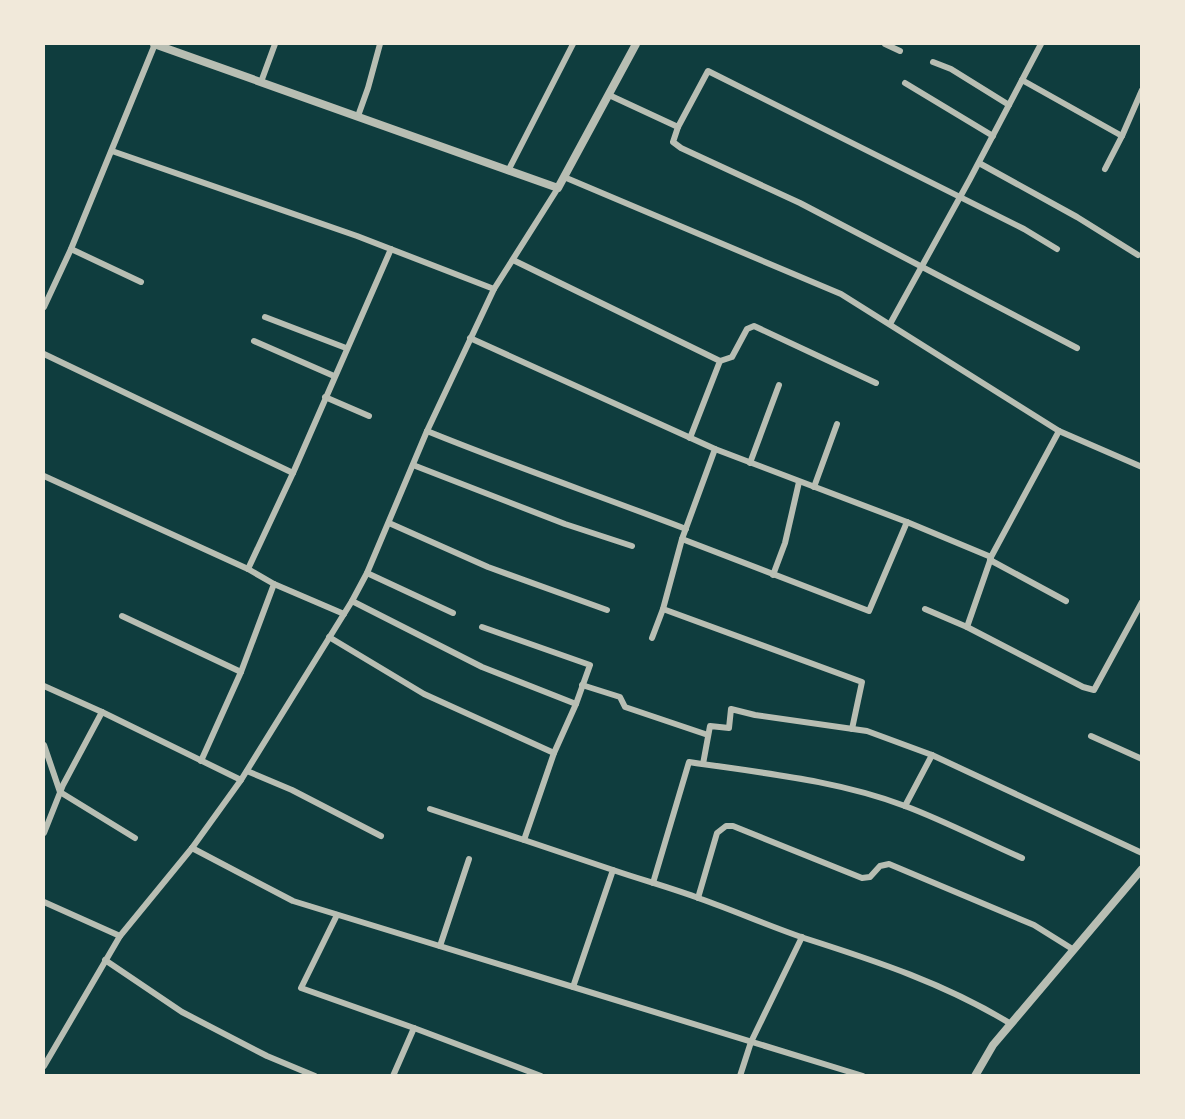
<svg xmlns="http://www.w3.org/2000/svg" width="1185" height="1119" viewBox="0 0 1185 1119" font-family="'Open Sans',sans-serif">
  <rect width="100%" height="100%" fill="#0f3d3e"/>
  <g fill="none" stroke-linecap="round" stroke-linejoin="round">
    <g stroke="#b8beb3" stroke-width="6">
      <polyline points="885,44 900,51"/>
      <polyline points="933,62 951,69 1009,105"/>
      <polyline points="1022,80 1122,136"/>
      <polyline points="261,82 275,44"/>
      <polyline points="905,83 993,136"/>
      <polyline points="609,95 678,127 708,71 1024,229 1057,249"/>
      <polyline points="358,116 368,88 380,44"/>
      <polyline points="678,127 673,142 681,148 800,203 1077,348"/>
      <polyline points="112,151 357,236 494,289"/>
      <polyline points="979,163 1077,217 1138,255"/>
      <polyline points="1105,169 1122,136 1142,90"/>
      <polyline points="508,171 573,44"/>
      <polyline points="564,177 841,294 1059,431 1142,467"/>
      <polyline points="71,249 141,282"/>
      <polyline points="513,260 720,361 690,438"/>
      <polyline points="44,307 71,249 155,44"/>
      <polyline points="265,317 346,348"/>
      <polyline points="890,324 970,179 1041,44"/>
      <polyline points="470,338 715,449 682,539 663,609 652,638"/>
      <polyline points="254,341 334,376"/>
      <polyline points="44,354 293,473 248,569"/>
      <polyline points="720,361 732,357 747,329 754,326 876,383"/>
      <polyline points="325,397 369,416"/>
      <path d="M427,431C513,466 600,496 686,529"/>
      <polyline points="715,449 907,522 991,557 1059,431"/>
      <polyline points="750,463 779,385"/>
      <polyline points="413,465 565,524 632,546"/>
      <polyline points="293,473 391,249"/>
      <polyline points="44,476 248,569 274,584 344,614"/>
      <polyline points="814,487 837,424"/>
      <polyline points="389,523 488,567 607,610"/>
      <polyline points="682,539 869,611 907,522"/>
      <polyline points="990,560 1066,601"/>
      <polyline points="367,573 453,613"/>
      <polyline points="773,575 785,543 799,482"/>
      <polyline points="352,601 482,667 576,704"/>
      <polyline points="663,609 862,682 852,729"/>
      <polyline points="925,609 967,627 1083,687 1094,690 1142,602"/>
      <polyline points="122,616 241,672"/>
      <polyline points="482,627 590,665 576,704 554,753 524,840 613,870 573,987"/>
      <polyline points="967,627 991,558"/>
      <polyline points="329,637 424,694 554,753"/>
      <polyline points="582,685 620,697 625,707 708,735"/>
      <polyline points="44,686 102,712 241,780"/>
      <polyline points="1091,736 1142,759"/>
      <polyline points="44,745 60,792 135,838"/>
      <polyline points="201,761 241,672 274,584"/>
      <polyline points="703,764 710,726 729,728 731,709 755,715 867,731 932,755 1142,853"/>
      <polyline points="247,771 292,790 381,836"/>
      <polyline points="905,806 932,755"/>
      <polyline points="430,809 524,840"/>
      <polyline points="44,833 63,785 102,712"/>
      <polyline points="192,848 293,901 863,1076"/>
      <path d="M613,870C642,880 672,888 701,899C735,911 769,926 804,938C876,961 946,984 1011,1024"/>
      <path d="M653,883L689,762C761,773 837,780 905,806C945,821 983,841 1022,858"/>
      <polyline points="698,898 717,833 726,826 733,826 862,878 870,877 880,866 889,864 1034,925 1074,950"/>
      <polyline points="44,902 120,936"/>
      <polyline points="337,915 301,988 414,1028 541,1076"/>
      <polyline points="440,946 469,859"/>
      <polyline points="105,960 182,1012 267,1056 315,1076"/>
      <polyline points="44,1066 120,936 192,848 241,780 352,601 367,573 427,431 494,289 558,188"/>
      <polyline points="393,1076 414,1028"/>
      <polyline points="740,1076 751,1042 802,937"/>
    </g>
    <g stroke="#b8beb3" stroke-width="8">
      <polyline points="154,44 558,188 636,44"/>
      <polyline points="975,1076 993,1045 1142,869"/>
    </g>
  </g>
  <rect width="1185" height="1119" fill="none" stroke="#f1e9da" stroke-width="90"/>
</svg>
